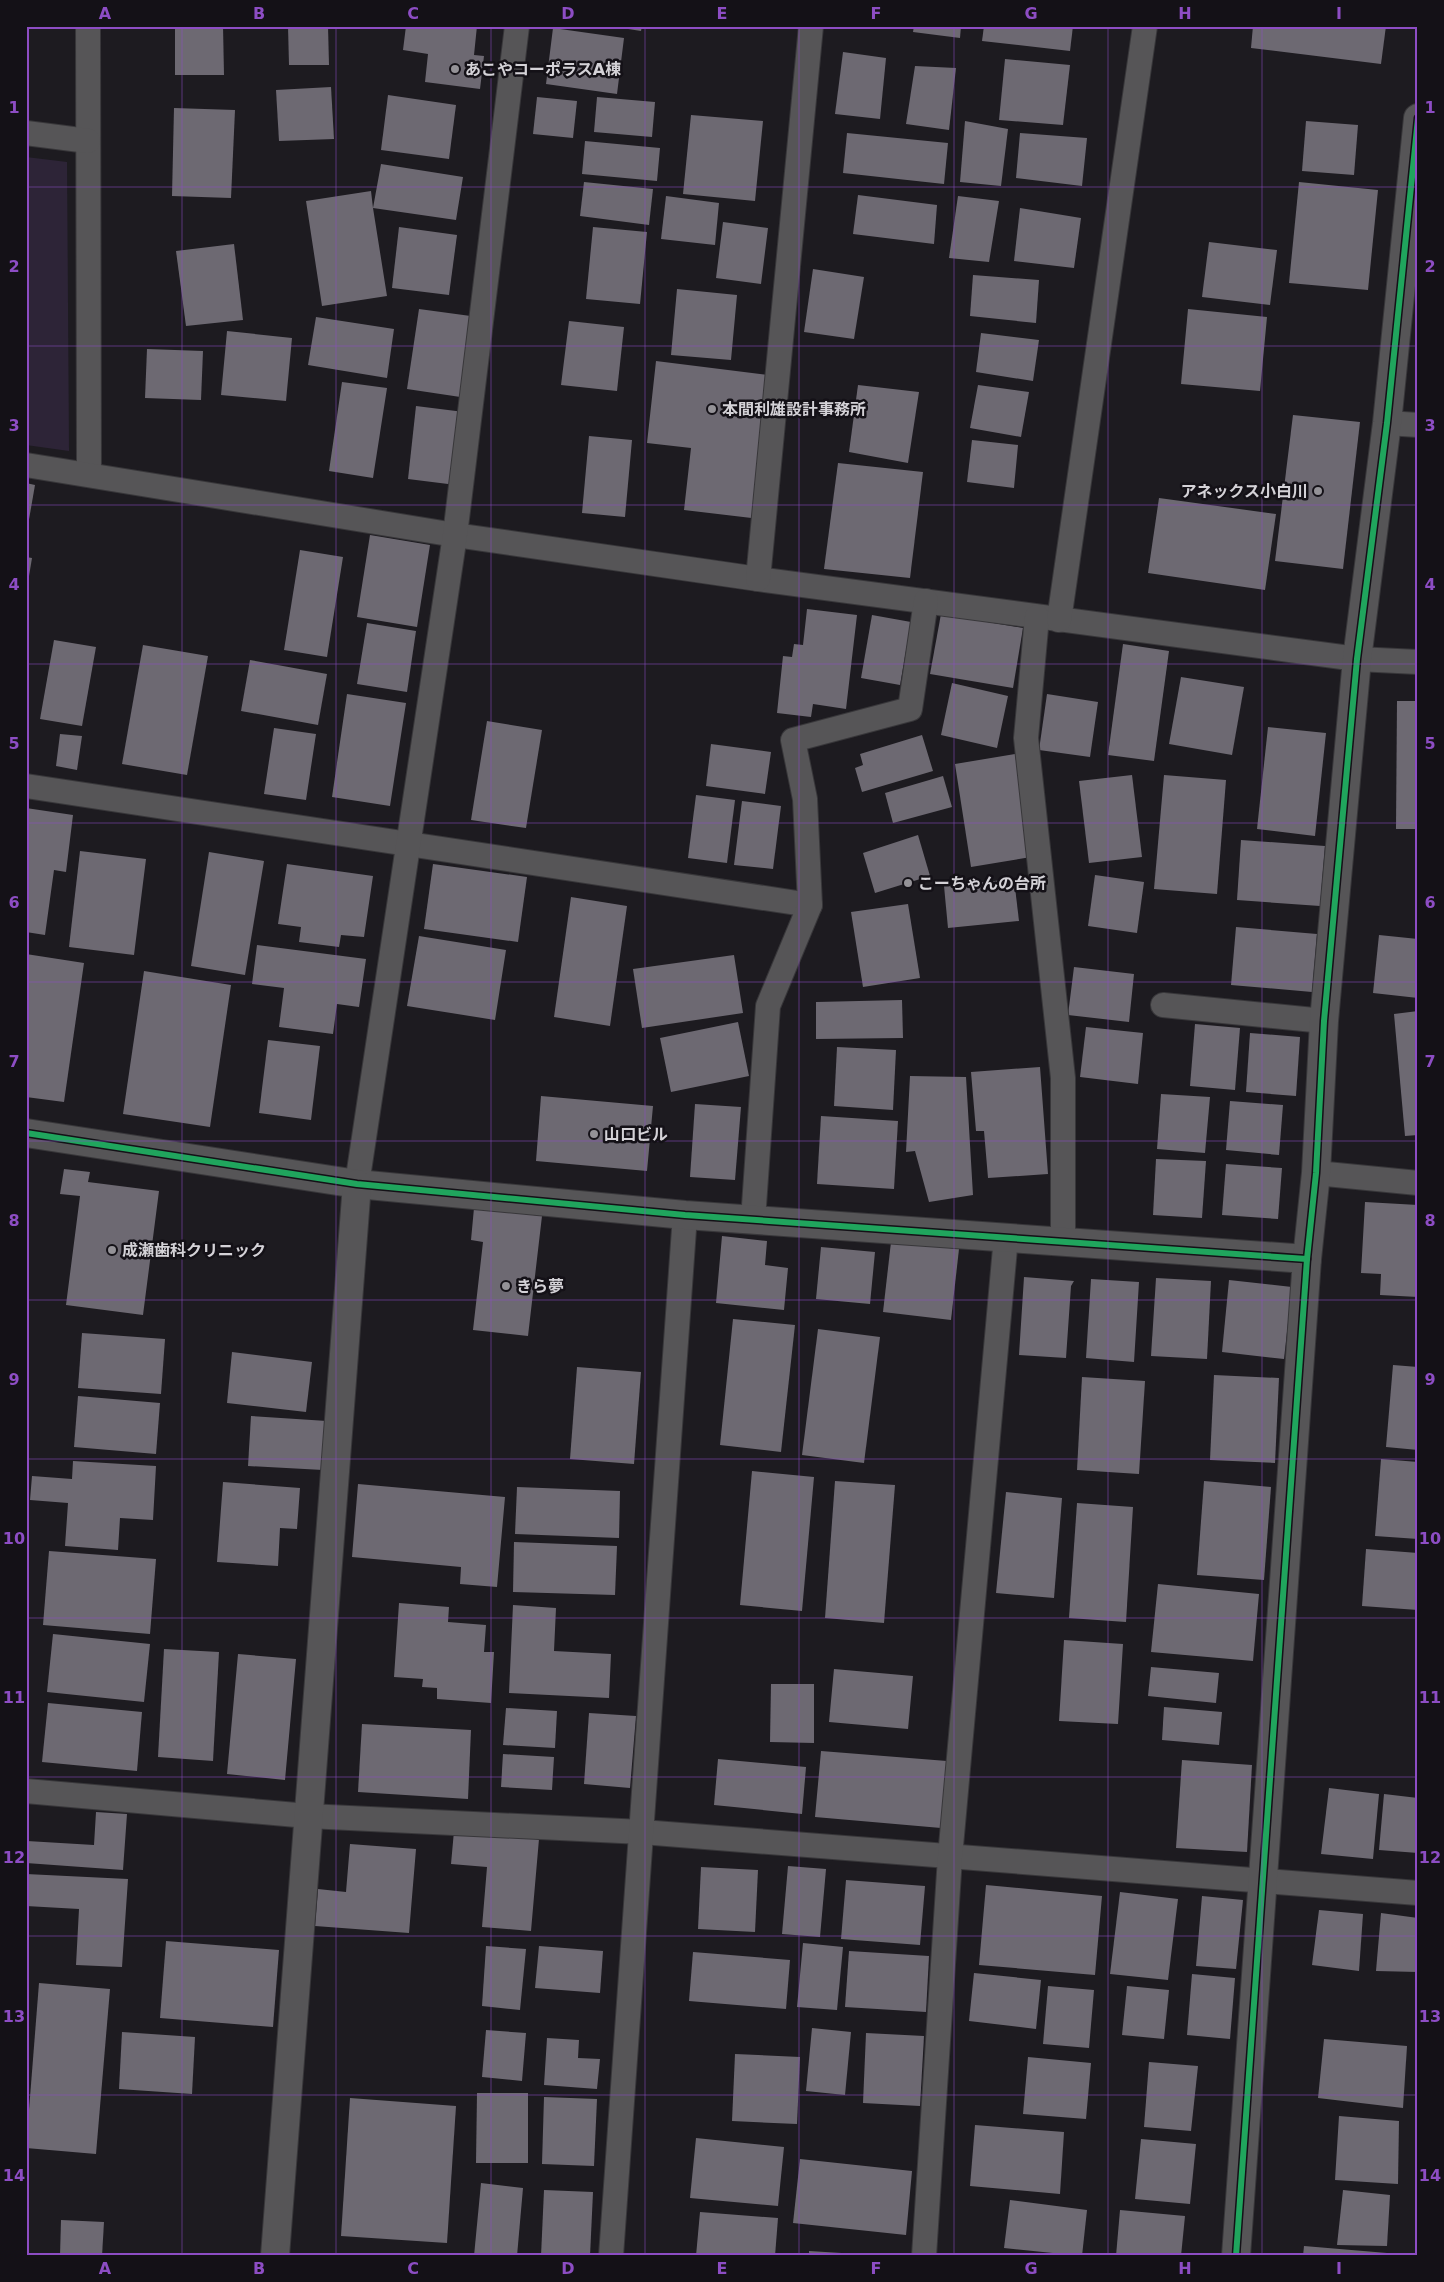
<svg xmlns="http://www.w3.org/2000/svg" width="1444" height="2282" viewBox="0 0 1444 2282" font-family="'DejaVu Sans','Noto Sans JP',sans-serif">
  <rect width="100%" height="100%" fill="#1d1b20"/>
  <polygon fill="#2d2437" points="26,157 67,162 69,451 26,445"/>
  <g fill="#6d6972">
    <polygon points="175,26 223,26 224,75 175,75"/>
    <polygon points="288,26 328,26 329,65 289,65"/>
    <polygon points="406,26 477,26 474,55 484,56 480,89 425,82 428,54 403,50"/>
    <polygon points="609,26 642,26 641,31"/>
    <polygon points="914,26 961,26 960,38 913,32"/>
    <polygon points="984,26 1073,26 1070,51 982,41"/>
    <polygon points="1253,26 1386,26 1381,64 1251,48"/>
    <polygon points="553,28 624,38 617,94 546,84"/>
    <polygon points="843,52 886,58 880,119 835,114"/>
    <polygon points="1005,59 1070,65 1063,125 999,120"/>
    <polygon points="915,66 956,68 949,130 906,124"/>
    <polygon points="331,87 334,139 279,141 276,90"/>
    <polygon points="388,95 456,105 449,159 381,150"/>
    <polygon points="537,97 577,101 573,138 533,134"/>
    <polygon points="597,97 655,102 652,137 594,132"/>
    <polygon points="174,108 235,110 231,198 172,196"/>
    <polygon points="691,115 763,121 755,201 683,194"/>
    <polygon points="965,121 1008,129 1001,186 960,182"/>
    <polygon points="1306,121 1358,125 1354,175 1302,171"/>
    <polygon points="847,133 948,143 944,184 843,173"/>
    <polygon points="1020,133 1087,138 1082,186 1016,178"/>
    <polygon points="585,141 660,148 657,181 582,174"/>
    <polygon points="381,164 463,177 456,220 373,208 387,296 322,306 306,201 371,191 373,208"/>
    <polygon points="584,182 653,189 649,225 580,216"/>
    <polygon points="1299,182 1378,190 1368,290 1289,283"/>
    <polygon points="858,195 937,205 934,244 853,234"/>
    <polygon points="666,196 719,203 715,245 661,239"/>
    <polygon points="958,196 999,201 989,262 949,258"/>
    <polygon points="1020,208 1081,218 1074,268 1014,261"/>
    <polygon points="723,222 768,228 761,284 716,278"/>
    <polygon points="399,227 457,235 449,295 392,288"/>
    <polygon points="593,227 647,232 640,304 586,299"/>
    <polygon points="1209,242 1277,250 1270,305 1202,297"/>
    <polygon points="234,244 243,320 186,326 176,251"/>
    <polygon points="813,269 864,277 854,339 804,332"/>
    <polygon points="973,275 1039,280 1036,323 970,316"/>
    <polygon points="677,289 737,295 731,360 671,355"/>
    <polygon points="419,309 478,317 467,398 407,389"/>
    <polygon points="1188,309 1267,317 1260,391 1181,384"/>
    <polygon points="316,317 394,329 387,378 308,365"/>
    <polygon points="569,321 624,327 617,391 561,385"/>
    <polygon points="227,331 292,338 286,401 221,395"/>
    <polygon points="981,333 1039,340 1033,381 976,372"/>
    <polygon points="147,349 203,351 201,400 145,398"/>
    <polygon points="656,361 777,376 760,519 684,510 691,448 647,443"/>
    <polygon points="342,382 387,388 373,478 329,471"/>
    <polygon points="858,385 919,392 908,463 849,452"/>
    <polygon points="978,385 1029,392 1021,437 970,428"/>
    <polygon points="416,406 464,412 456,485 408,479"/>
    <polygon points="1293,415 1360,422 1343,569 1275,561"/>
    <polygon points="589,436 632,440 625,517 582,513"/>
    <polygon points="972,440 1018,445 1014,488 967,482"/>
    <polygon points="838,463 923,472 910,578 824,569"/>
    <polygon points="26,483 35,485 27,531 26,531"/>
    <polygon points="1159,498 1276,514 1265,590 1148,573"/>
    <polygon points="370,535 430,545 417,627 357,617"/>
    <polygon points="300,550 343,557 327,657 284,650"/>
    <polygon points="26,557 32,558 27,588 26,588"/>
    <polygon points="807,609 857,615 846,709 813,704 811,717 777,713 783,656 792,657 794,644 803,645"/>
    <polygon points="941,614 1023,628 1013,688 930,674"/>
    <polygon points="872,615 911,622 900,685 861,678"/>
    <polygon points="367,623 416,631 407,692 357,684"/>
    <polygon points="54,640 96,647 82,726 40,719"/>
    <polygon points="1123,644 1169,651 1154,761 1108,755"/>
    <polygon points="143,645 208,656 187,775 122,764"/>
    <polygon points="250,660 327,674 318,725 241,711"/>
    <polygon points="1181,677 1244,687 1232,755 1169,744"/>
    <polygon points="952,683 1008,696 997,748 941,735"/>
    <polygon points="347,694 406,703 390,806 332,797"/>
    <polygon points="1047,694 1098,702 1090,757 1039,750"/>
    <polygon points="1397,701 1418,701 1418,829 1396,829"/>
    <polygon points="487,721 542,730 526,828 471,820"/>
    <polygon points="1268,727 1326,733 1315,836 1257,829"/>
    <polygon points="274,728 316,734 306,800 264,794"/>
    <polygon points="60,734 82,736 77,770 56,766"/>
    <polygon points="922,735 933,771 862,792 855,768 863,765 860,754"/>
    <polygon points="711,744 771,752 765,794 706,786"/>
    <polygon points="1015,754 1031,857 971,867 955,764"/>
    <polygon points="1132,775 1142,857 1089,863 1079,781"/>
    <polygon points="1164,775 1226,780 1217,894 1154,889"/>
    <polygon points="943,776 952,807 893,823 885,793"/>
    <polygon points="696,795 735,800 727,863 688,858"/>
    <polygon points="742,801 781,806 773,869 734,865"/>
    <polygon points="26,808 73,815 66,872 54,870 45,935 26,932"/>
    <polygon points="918,835 930,876 875,893 863,853"/>
    <polygon points="1241,840 1325,846 1320,906 1237,900"/>
    <polygon points="80,851 146,859 134,955 69,947"/>
    <polygon points="209,852 264,861 245,975 191,966"/>
    <polygon points="287,864 373,876 364,937 341,935 339,947 299,942 301,927 278,924"/>
    <polygon points="433,864 527,877 518,942 424,929"/>
    <polygon points="1095,875 1144,882 1137,933 1088,926"/>
    <polygon points="1014,879 1019,921 948,928 944,886"/>
    <polygon points="571,897 627,906 610,1026 554,1017"/>
    <polygon points="908,904 920,978 863,987 851,912"/>
    <polygon points="1236,927 1317,934 1312,992 1231,985"/>
    <polygon points="1379,935 1418,939 1418,998 1373,993"/>
    <polygon points="419,936 506,950 495,1020 407,1006"/>
    <polygon points="257,945 366,959 359,1007 337,1004 333,1034 279,1027 284,988 252,984"/>
    <polygon points="26,954 84,963 64,1102 26,1097"/>
    <polygon points="734,955 743,1013 642,1028 633,969"/>
    <polygon points="1074,967 1134,974 1129,1022 1068,1015"/>
    <polygon points="144,971 231,985 210,1127 123,1114"/>
    <polygon points="902,1000 903,1038 816,1039 816,1002"/>
    <polygon points="1418,1011 1418,1135 1405,1136 1394,1014"/>
    <polygon points="738,1022 749,1076 671,1092 660,1038"/>
    <polygon points="1195,1024 1240,1028 1235,1090 1190,1086"/>
    <polygon points="1086,1027 1143,1033 1138,1084 1080,1077"/>
    <polygon points="1250,1033 1300,1037 1296,1096 1246,1092"/>
    <polygon points="268,1040 320,1046 311,1120 259,1113"/>
    <polygon points="837,1047 896,1050 893,1110 834,1106"/>
    <polygon points="1040,1067 1048,1174 988,1178 984,1131 976,1131 971,1072"/>
    <polygon points="910,1076 966,1077 973,1195 929,1202 915,1151 906,1152"/>
    <polygon points="1161,1094 1210,1097 1205,1153 1157,1149"/>
    <polygon points="541,1096 653,1106 647,1171 536,1161"/>
    <polygon points="1230,1101 1283,1105 1279,1155 1226,1150"/>
    <polygon points="695,1104 741,1107 735,1180 690,1177"/>
    <polygon points="821,1116 898,1121 894,1189 817,1184"/>
    <polygon points="1156,1159 1206,1161 1202,1218 1153,1215"/>
    <polygon points="1226,1164 1282,1168 1278,1219 1222,1215"/>
    <polygon points="64,1169 90,1172 88,1182 159,1191 143,1315 66,1305 80,1196 60,1194"/>
    <polygon points="1365,1202 1418,1205 1418,1297 1380,1295 1381,1274 1361,1273"/>
    <polygon points="474,1208 542,1216 528,1336 473,1330 483,1242 471,1240"/>
    <polygon points="722,1236 767,1241 765,1265 788,1268 784,1310 716,1303"/>
    <polygon points="891,1242 959,1249 951,1320 883,1312"/>
    <polygon points="821,1247 875,1252 870,1304 816,1299"/>
    <polygon points="1024,1277 1074,1281 1071,1286 1066,1358 1019,1355"/>
    <polygon points="1156,1278 1211,1281 1207,1359 1151,1356"/>
    <polygon points="1091,1279 1139,1282 1134,1362 1086,1358"/>
    <polygon points="1229,1280 1292,1287 1284,1359 1222,1352"/>
    <polygon points="733,1319 795,1325 781,1452 720,1445"/>
    <polygon points="818,1329 880,1337 864,1463 802,1455"/>
    <polygon points="82,1333 165,1339 161,1394 78,1388"/>
    <polygon points="232,1352 312,1362 306,1412 227,1403"/>
    <polygon points="1393,1365 1418,1367 1418,1450 1386,1447"/>
    <polygon points="577,1367 641,1372 634,1464 570,1459"/>
    <polygon points="1214,1375 1279,1378 1275,1463 1210,1460"/>
    <polygon points="1082,1377 1145,1381 1139,1474 1077,1470"/>
    <polygon points="78,1396 160,1403 156,1454 74,1447"/>
    <polygon points="251,1416 327,1421 323,1470 248,1466"/>
    <polygon points="1381,1459 1418,1462 1418,1539 1375,1536"/>
    <polygon points="73,1461 156,1466 153,1520 120,1518 118,1550 65,1546 68,1503 30,1500 32,1476 72,1479"/>
    <polygon points="752,1471 814,1477 802,1611 740,1605"/>
    <polygon points="835,1481 895,1485 884,1623 825,1618"/>
    <polygon points="1204,1481 1271,1487 1264,1580 1197,1575"/>
    <polygon points="223,1482 300,1488 297,1529 280,1528 278,1566 217,1562"/>
    <polygon points="358,1484 505,1497 497,1587 460,1584 461,1567 352,1557"/>
    <polygon points="517,1487 620,1491 619,1538 515,1534"/>
    <polygon points="1006,1492 1062,1498 1054,1598 996,1593"/>
    <polygon points="1077,1503 1133,1507 1126,1622 1069,1618"/>
    <polygon points="514,1542 617,1546 615,1595 513,1592"/>
    <polygon points="1366,1549 1418,1553 1418,1610 1362,1606"/>
    <polygon points="49,1551 156,1559 150,1634 43,1625"/>
    <polygon points="1158,1584 1259,1594 1253,1661 1151,1652"/>
    <polygon points="399,1603 449,1607 448,1622 486,1625 484,1652 494,1652 491,1703 437,1699 437,1688 422,1687 423,1679 394,1677"/>
    <polygon points="513,1605 556,1608 554,1651 611,1654 609,1698 509,1693"/>
    <polygon points="53,1634 150,1644 144,1702 47,1692"/>
    <polygon points="1064,1640 1123,1644 1118,1724 1059,1721"/>
    <polygon points="164,1649 219,1652 213,1761 158,1757"/>
    <polygon points="238,1654 296,1659 285,1780 227,1774"/>
    <polygon points="1151,1667 1219,1673 1216,1703 1148,1696"/>
    <polygon points="834,1669 913,1676 908,1729 829,1722"/>
    <polygon points="771,1684 814,1684 814,1743 770,1742"/>
    <polygon points="48,1703 142,1712 137,1771 42,1762"/>
    <polygon points="1164,1707 1222,1712 1219,1745 1162,1740"/>
    <polygon points="506,1708 557,1711 555,1748 503,1745"/>
    <polygon points="589,1713 636,1716 630,1788 584,1784"/>
    <polygon points="362,1724 471,1730 468,1799 358,1792"/>
    <polygon points="821,1751 947,1761 941,1828 815,1817"/>
    <polygon points="503,1754 554,1757 552,1790 501,1787"/>
    <polygon points="718,1759 806,1767 802,1814 714,1805"/>
    <polygon points="1182,1760 1252,1765 1247,1852 1176,1848"/>
    <polygon points="1329,1788 1379,1794 1373,1859 1321,1854"/>
    <polygon points="1384,1794 1418,1798 1418,1853 1379,1850"/>
    <polygon points="96,1812 127,1814 123,1870 26,1863 27,1841 94,1845"/>
    <polygon points="454,1831 539,1839 531,1931 482,1927 487,1867 451,1864"/>
    <polygon points="350,1844 416,1849 409,1933 315,1926 318,1889 346,1892"/>
    <polygon points="788,1866 826,1869 820,1937 782,1934"/>
    <polygon points="701,1867 758,1870 755,1932 698,1929"/>
    <polygon points="26,1874 128,1879 122,1967 76,1965 79,1909 26,1906"/>
    <polygon points="846,1880 925,1886 920,1945 841,1939"/>
    <polygon points="986,1885 1102,1896 1095,1975 979,1965"/>
    <polygon points="1120,1892 1178,1899 1168,1980 1110,1974"/>
    <polygon points="1202,1896 1243,1900 1236,1969 1196,1966"/>
    <polygon points="1319,1910 1363,1914 1359,1971 1312,1965"/>
    <polygon points="1381,1913 1418,1918 1418,1972 1376,1971"/>
    <polygon points="166,1941 279,1950 273,2027 160,2018"/>
    <polygon points="803,1943 843,1947 837,2010 797,2007"/>
    <polygon points="486,1946 526,1949 520,2010 482,2006"/>
    <polygon points="539,1946 603,1951 600,1993 535,1988"/>
    <polygon points="849,1951 929,1956 926,2012 845,2007"/>
    <polygon points="693,1952 790,1960 786,2009 689,2001"/>
    <polygon points="974,1973 1041,1980 1036,2029 969,2021"/>
    <polygon points="1192,1974 1235,1978 1230,2039 1187,2035"/>
    <polygon points="39,1983 110,1989 96,2154 26,2148"/>
    <polygon points="1048,1986 1094,1990 1089,2048 1043,2044"/>
    <polygon points="1127,1986 1169,1990 1164,2039 1122,2035"/>
    <polygon points="812,2028 851,2032 845,2095 806,2091"/>
    <polygon points="486,2030 526,2033 522,2081 482,2077"/>
    <polygon points="122,2032 195,2037 192,2094 119,2089"/>
    <polygon points="866,2033 924,2036 920,2106 863,2103"/>
    <polygon points="547,2038 579,2040 578,2058 600,2059 597,2089 544,2085"/>
    <polygon points="1324,2039 1407,2046 1403,2108 1318,2098"/>
    <polygon points="735,2054 800,2057 797,2124 732,2121"/>
    <polygon points="1028,2057 1091,2063 1086,2119 1023,2114"/>
    <polygon points="1149,2062 1198,2066 1191,2131 1144,2127"/>
    <polygon points="477,2093 528,2093 528,2163 476,2163"/>
    <polygon points="544,2097 597,2099 594,2166 542,2164"/>
    <polygon points="350,2098 456,2106 447,2243 341,2236"/>
    <polygon points="1339,2116 1399,2121 1398,2184 1335,2180"/>
    <polygon points="975,2125 1064,2132 1060,2194 970,2186"/>
    <polygon points="696,2138 784,2147 778,2206 690,2198"/>
    <polygon points="1141,2139 1196,2144 1190,2204 1135,2199"/>
    <polygon points="800,2159 912,2171 906,2235 793,2223"/>
    <polygon points="481,2183 523,2188 517,2256 474,2256"/>
    <polygon points="544,2190 593,2192 590,2256 541,2256"/>
    <polygon points="1343,2190 1390,2195 1387,2246 1337,2245"/>
    <polygon points="1010,2200 1087,2210 1082,2256 1004,2248"/>
    <polygon points="1120,2210 1185,2216 1181,2256 1116,2256"/>
    <polygon points="700,2212 778,2218 775,2256 696,2256"/>
    <polygon points="61,2220 104,2222 102,2256 60,2256"/>
    <polygon points="1304,2246 1387,2253 1387,2256 1303,2256"/>
    <polygon points="809,2251 858,2254 858,2256 809,2256"/>
  </g>
  <g fill="none" stroke-linecap="round" stroke-linejoin="round">
    <g stroke="#38373a" stroke-width="26">
      <g id="service">
        <polyline points="88,26 89,474"/>
        <polyline points="26,133 88,141"/>
        <polyline points="1387,423 1418,425"/>
        <polyline points="26,465 455,535 758,579 1357,659 1418,662"/>
        <polyline points="758,579 811,26"/>
        <polyline points="1037,617 1026,738 1063,1078 1063,1242"/>
        <polyline points="1059,620 1145,26"/>
        <polyline points="26,786 810,905"/>
        <polyline points="1163,1005 1324,1021"/>
        <polyline points="1316,1173 1418,1183"/>
        <polyline points="357,1184 455,535 517,26"/>
        <polyline points="753,1220 768,1006 810,905 805,799 793,740 910,709 926,601"/>
        <polyline points="26,1791 308,1816 642,1832 1418,1893"/>
        <polyline points="611,2256 685,1215"/>
        <polyline points="924,2256 950,1857 1006,1237"/>
      </g>
    </g>
    <g stroke="#38373a" stroke-width="30">
      <g id="minor">
        <polyline points="26,1133 357,1184 685,1215 1307,1259"/>
        <polyline points="275,2256 357,1184"/>
        <polyline points="1236,2256 1307,1259 1316,1173 1324,1021 1357,659 1387,423 1418,118"/>
      </g>
    </g>
    <use href="#service" stroke="#565557" stroke-width="24"/>
    <use href="#minor" stroke="#565557" stroke-width="28"/>
    <g stroke="#141117" stroke-width="9">
      <g id="cycleway">
        <polyline points="26,1133 357,1184 685,1215 1307,1259"/>
        <polyline points="1236,2256 1307,1259 1316,1173 1324,1021 1357,659 1387,423 1418,118"/>
      </g>
    </g>
    <use href="#cycleway" stroke="#20a55d" stroke-width="6"/>
  </g>
  <path fill="none" stroke="#8d4dc4" stroke-width="1" stroke-opacity="0.55" d="M182,26V2256M336,26V2256M491,26V2256M645,26V2256M799,26V2256M954,26V2256M1108,26V2256M1262,26V2256M26,187H1418M26,346H1418M26,505H1418M26,664H1418M26,823H1418M26,982H1418M26,1141H1418M26,1300H1418M26,1459H1418M26,1618H1418M26,1777H1418M26,1936H1418M26,2095H1418"/>
  <g fill="#949297" stroke="#141117" stroke-width="2">
    <circle cx="455" cy="69" r="5"/>
    <circle cx="712" cy="409" r="5"/>
    <circle cx="1318" cy="491" r="5"/>
    <circle cx="908" cy="883" r="5"/>
    <circle cx="594" cy="1134" r="5"/>
    <circle cx="112" cy="1250" r="5"/>
    <circle cx="506" cy="1286" r="5"/>
  </g>
  <g text-anchor="middle" dominant-baseline="central" stroke-width="5" stroke-linejoin="round" paint-order="stroke">
    <g font-size="16" font-weight="bold" fill="#d4d2d7" stroke="#141117" text-anchor="start">
      <text x="465" y="69">あこやコーポラスA棟</text>
      <text x="722" y="409">本間利雄設計事務所</text>
      <text x="1308" y="491" text-anchor="end">アネックス小白川</text>
      <text x="918" y="883">こーちゃんの台所</text>
      <text x="604" y="1134">山口ビル</text>
      <text x="122" y="1250">成瀬歯科クリニック</text>
      <text x="516" y="1286">きら夢</text>
    </g>
  </g>
  <rect width="1444" height="2282" fill="none" stroke="#141117" stroke-width="55"/>
  <rect x="28" y="28" width="1388" height="2226" fill="none" stroke="#8d4dc4" stroke-width="2"/>
  <g font-size="16" text-anchor="middle" font-weight="bold" fill="#8d4dc4">
    <text x="105" y="19">A</text>
    <text x="259" y="19">B</text>
    <text x="413" y="19">C</text>
    <text x="568" y="19">D</text>
    <text x="722" y="19">E</text>
    <text x="876" y="19">F</text>
    <text x="1031" y="19">G</text>
    <text x="1185" y="19">H</text>
    <text x="1339" y="19">I</text>
    <text x="14" y="113">1</text>
    <text x="1430" y="113">1</text>
    <text x="14" y="272">2</text>
    <text x="1430" y="272">2</text>
    <text x="14" y="431">3</text>
    <text x="1430" y="431">3</text>
    <text x="14" y="590">4</text>
    <text x="1430" y="590">4</text>
    <text x="14" y="749">5</text>
    <text x="1430" y="749">5</text>
    <text x="14" y="908">6</text>
    <text x="1430" y="908">6</text>
    <text x="14" y="1067">7</text>
    <text x="1430" y="1067">7</text>
    <text x="14" y="1226">8</text>
    <text x="1430" y="1226">8</text>
    <text x="14" y="1385">9</text>
    <text x="1430" y="1385">9</text>
    <text x="14" y="1544">10</text>
    <text x="1430" y="1544">10</text>
    <text x="14" y="1703">11</text>
    <text x="1430" y="1703">11</text>
    <text x="14" y="1863">12</text>
    <text x="1430" y="1863">12</text>
    <text x="14" y="2022">13</text>
    <text x="1430" y="2022">13</text>
    <text x="14" y="2181">14</text>
    <text x="1430" y="2181">14</text>
    <text x="105" y="2274">A</text>
    <text x="259" y="2274">B</text>
    <text x="413" y="2274">C</text>
    <text x="568" y="2274">D</text>
    <text x="722" y="2274">E</text>
    <text x="876" y="2274">F</text>
    <text x="1031" y="2274">G</text>
    <text x="1185" y="2274">H</text>
    <text x="1339" y="2274">I</text>
  </g>
</svg>
